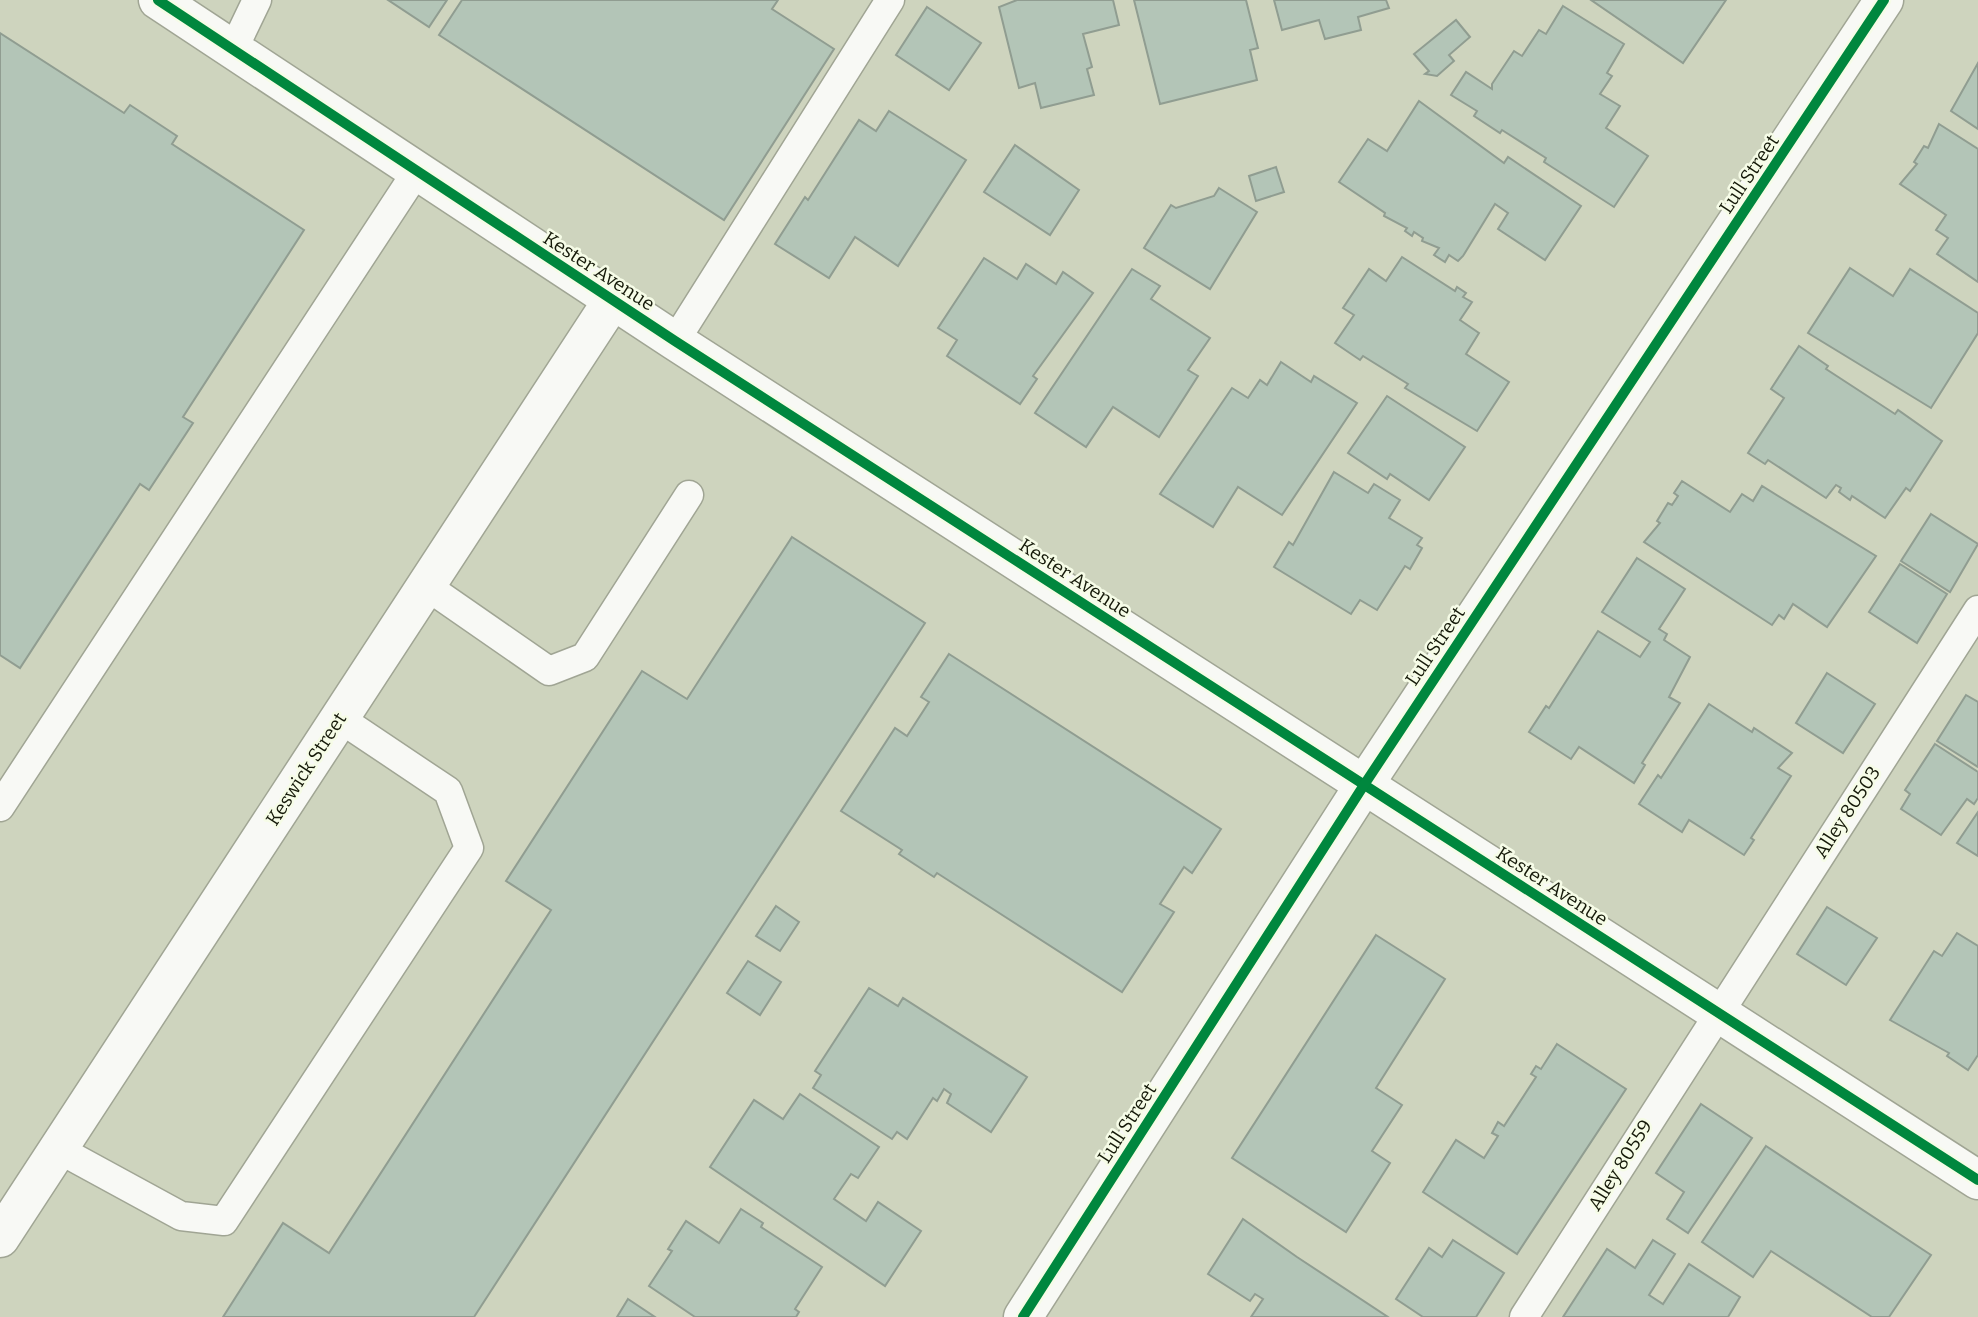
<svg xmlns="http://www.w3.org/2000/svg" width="1978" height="1317" viewBox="0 0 1978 1317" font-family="Bitter,serif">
  <rect width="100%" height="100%" fill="#ced4be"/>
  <g fill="#b3c5b7" stroke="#909d91" stroke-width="2">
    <polygon points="388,0 447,0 429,27"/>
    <polygon points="462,0 778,0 772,9 834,49 724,220 439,35"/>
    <polygon points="1017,0 1113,0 1119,25 1083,34 1092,67 1087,69 1094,95 1041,108 1035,83 1019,88 999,7"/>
    <polygon points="1134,0 1246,0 1258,48 1250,50 1257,80 1160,104"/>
    <polygon points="1274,0 1386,0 1389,8 1358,17 1361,30 1325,39 1319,20 1282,30"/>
    <polygon points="1591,0 1726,0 1683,63"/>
    <polygon points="1563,6 1624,44 1607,73 1612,76 1600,94 1620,106 1606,128 1648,156 1614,207 1544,162 1546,158 1502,130 1500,133 1474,116 1477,111 1451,95 1466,72 1492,89 1492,84 1514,51 1522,56 1539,30 1546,34"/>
    <polygon points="927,7 981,43 949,90 896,55"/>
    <polygon points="1456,20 1470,37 1449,55 1454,61 1437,76 1425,74 1429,71 1414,54"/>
    <polygon points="0,33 124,113 130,105 177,136 172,144 304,230 183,417 193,423 149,490 140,484 20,668 0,655"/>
    <polygon points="1978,63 1978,129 1951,111"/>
    <polygon points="1419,101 1504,163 1508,157 1581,206 1545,260 1498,229 1508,213 1495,204 1463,256 1458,261 1449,255 1445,262 1434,255 1439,248 1422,241 1423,238 1414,232 1412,236 1405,231 1407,228 1384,216 1385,213 1339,182 1368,139 1387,151"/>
    <polygon points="889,111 966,160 898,266 855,237 829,278 775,244 805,197 808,200 859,120 876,131"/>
    <polygon points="1939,124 1978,149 1978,282 1937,254 1948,238 1936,230 1946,215 1900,184 1917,164 1914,162 1924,146 1928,148"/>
    <polygon points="1015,145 1079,190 1050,235 984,192"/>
    <polygon points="1276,167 1284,192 1256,201 1249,176"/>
    <polygon points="1219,188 1257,212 1210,289 1144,248 1171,205 1176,208 1214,196"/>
    <polygon points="1402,257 1455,291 1457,287 1466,293 1463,297 1472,302 1460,320 1479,333 1466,354 1509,382 1477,431 1405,388 1408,384 1363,356 1360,360 1335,343 1354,315 1343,308 1369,269 1386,281"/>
    <polygon points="984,258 1017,279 1026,264 1056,284 1063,272 1093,293 1033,376 1037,379 1020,404 947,356 957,340 938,328"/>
    <polygon points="1850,268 1893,296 1910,269 1978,313 1978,333 1931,408 1808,333"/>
    <polygon points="1132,269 1160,286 1151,299 1210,338 1188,370 1198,376 1159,437 1113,407 1086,447 1035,413"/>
    <polygon points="1799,346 1828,366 1826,369 1895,414 1898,410 1942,441 1910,491 1906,488 1885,518 1852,496 1850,500 1839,492 1841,488 1836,485 1826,498 1768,460 1765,464 1748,453 1784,398 1771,389"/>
    <polygon points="1281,362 1311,382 1314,376 1357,403 1282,515 1238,487 1213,527 1160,494 1232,388 1248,398 1260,380 1267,385"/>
    <polygon points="1387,396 1465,447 1429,500 1390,474 1387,479 1348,453"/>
    <polygon points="1334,472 1368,493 1374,484 1400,500 1389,518 1422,538 1417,545 1422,548 1410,569 1405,566 1377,610 1360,600 1351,614 1274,567 1289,542 1293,545"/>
    <polygon points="1682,481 1730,512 1742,494 1753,501 1762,486 1876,556 1827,627 1793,604 1784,619 1779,615 1772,625 1644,542 1660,523 1657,521 1668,503 1672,505 1678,496 1674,493"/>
    <polygon points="1931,514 1978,544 1950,592 1901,561"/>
    <polygon points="792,537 925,623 474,1317 223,1317 283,1223 329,1253 551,910 506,881 642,671 687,699"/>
    <polygon points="1637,558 1685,589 1659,629 1667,634 1664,640 1690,657 1669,697 1680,703 1642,763 1645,765 1634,783 1579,747 1571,759 1529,732 1546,706 1549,708 1598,631 1640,657 1650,642 1602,612"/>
    <polygon points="1900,564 1947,594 1917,643 1869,612"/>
    <polygon points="949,654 1221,829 1192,873 1184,867 1160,904 1174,912 1122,992 937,873 934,877 899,854 902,850 841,811 895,728 907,736 929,702 921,697"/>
    <polygon points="1827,673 1875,704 1843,753 1796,723"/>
    <polygon points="1966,695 1978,702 1978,767 1937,741"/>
    <polygon points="1709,704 1752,732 1754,728 1792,753 1778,768 1791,776 1751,838 1754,840 1744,855 1689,820 1682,832 1639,804 1658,775 1661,778"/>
    <polygon points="1935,744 1978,772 1978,798 1974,804 1967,799 1941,835 1901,809 1910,794 1905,790"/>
    <polygon points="1978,812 1978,856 1957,843"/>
    <polygon points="776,906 799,922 780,951 756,936"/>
    <polygon points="1827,907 1877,938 1846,985 1797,954"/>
    <polygon points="1957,933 1978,946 1978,1055 1968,1070 1947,1056 1949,1053 1890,1020 1934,951 1942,956"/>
    <polygon points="1376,935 1445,979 1376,1088 1402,1105 1372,1151 1390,1163 1346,1232 1232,1158"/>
    <polygon points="748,961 781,982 760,1015 727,993"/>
    <polygon points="869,988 898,1006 903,998 1027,1077 991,1132 947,1103 951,1094 944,1089 937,1101 933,1098 907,1139 897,1132 892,1139 813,1088 821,1075 815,1071"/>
    <polygon points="1557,1044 1626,1089 1517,1254 1423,1192 1456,1140 1484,1158 1498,1136 1492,1133 1498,1122 1504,1126 1536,1077 1531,1074 1536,1066 1541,1069"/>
    <polygon points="800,1094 879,1147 858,1178 851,1174 834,1199 866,1221 878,1202 921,1231 885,1286 710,1167 754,1100 783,1119"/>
    <polygon points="1701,1104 1752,1138 1688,1233 1667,1219 1684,1192 1656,1173"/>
    <polygon points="1766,1146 1931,1255 1889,1317 1872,1317 1771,1251 1753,1277 1702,1242"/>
    <polygon points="741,1209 763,1223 761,1227 822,1267 795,1309 799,1312 796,1317 695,1317 649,1286 672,1251 668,1249 686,1221 719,1243"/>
    <polygon points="1243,1219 1297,1257 1388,1317 1251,1317 1263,1299 1255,1294 1250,1301 1208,1274"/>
    <polygon points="1453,1240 1504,1273 1476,1317 1423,1317 1396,1299 1429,1248 1442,1257"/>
    <polygon points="1653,1240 1675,1254 1649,1295 1663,1304 1689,1264 1740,1297 1728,1317 1563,1317 1607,1249 1635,1268"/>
    <polygon points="628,1299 655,1317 617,1317"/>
  </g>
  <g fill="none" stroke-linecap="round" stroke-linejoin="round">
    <g stroke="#a0a594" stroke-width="31">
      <g id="service">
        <polyline points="233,50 257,0"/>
        <polyline points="675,341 890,0"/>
        <polyline points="425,585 549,671 585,657 689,495"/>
        <polyline points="0,807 417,171"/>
        <polyline points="58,1149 181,1216 224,1221 469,848 448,791 339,718"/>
        <polyline points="1524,1317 1978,610"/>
      </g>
    </g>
    <g stroke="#a0a594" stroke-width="41">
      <g id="minor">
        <polyline points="0,1238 612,301"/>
        <polyline points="1023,1317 1364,785 1884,0"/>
      </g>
    </g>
    <g stroke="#a0a594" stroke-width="41">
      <polyline id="tertiary" points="158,0 675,341 1978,1180"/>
    </g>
    <use href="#service" stroke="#f8f9f5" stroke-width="28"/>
    <use href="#minor" stroke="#f8f9f5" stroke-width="38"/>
    <use href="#tertiary" stroke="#f8f9f5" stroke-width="38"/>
    <g stroke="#f6fce7" stroke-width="15">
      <g id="cycleway">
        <polyline points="158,0 675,341 1978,1180"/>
        <polyline points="1023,1317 1364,785 1884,0"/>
      </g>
    </g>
    <use href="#cycleway" stroke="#00873e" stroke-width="10"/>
  </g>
  <g text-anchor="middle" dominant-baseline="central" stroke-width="5" stroke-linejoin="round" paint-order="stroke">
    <g font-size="19" fill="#141808" stroke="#f6fce7">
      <text transform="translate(1749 174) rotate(-56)">Lull Street</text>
      <text transform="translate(599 271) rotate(33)">Kester Avenue</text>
      <text transform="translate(1075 578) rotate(33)">Kester Avenue</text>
      <text transform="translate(1435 646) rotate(-56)">Lull Street</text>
      <text transform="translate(306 769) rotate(-57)">Keswick Street</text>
      <text transform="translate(1847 812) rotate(-57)">Alley 80503</text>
      <text transform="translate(1552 886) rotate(33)">Kester Avenue</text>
      <text transform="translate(1127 1123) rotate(-57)">Lull Street</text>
      <text transform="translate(1620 1165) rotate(-58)">Alley 80559</text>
    </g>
  </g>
</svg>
